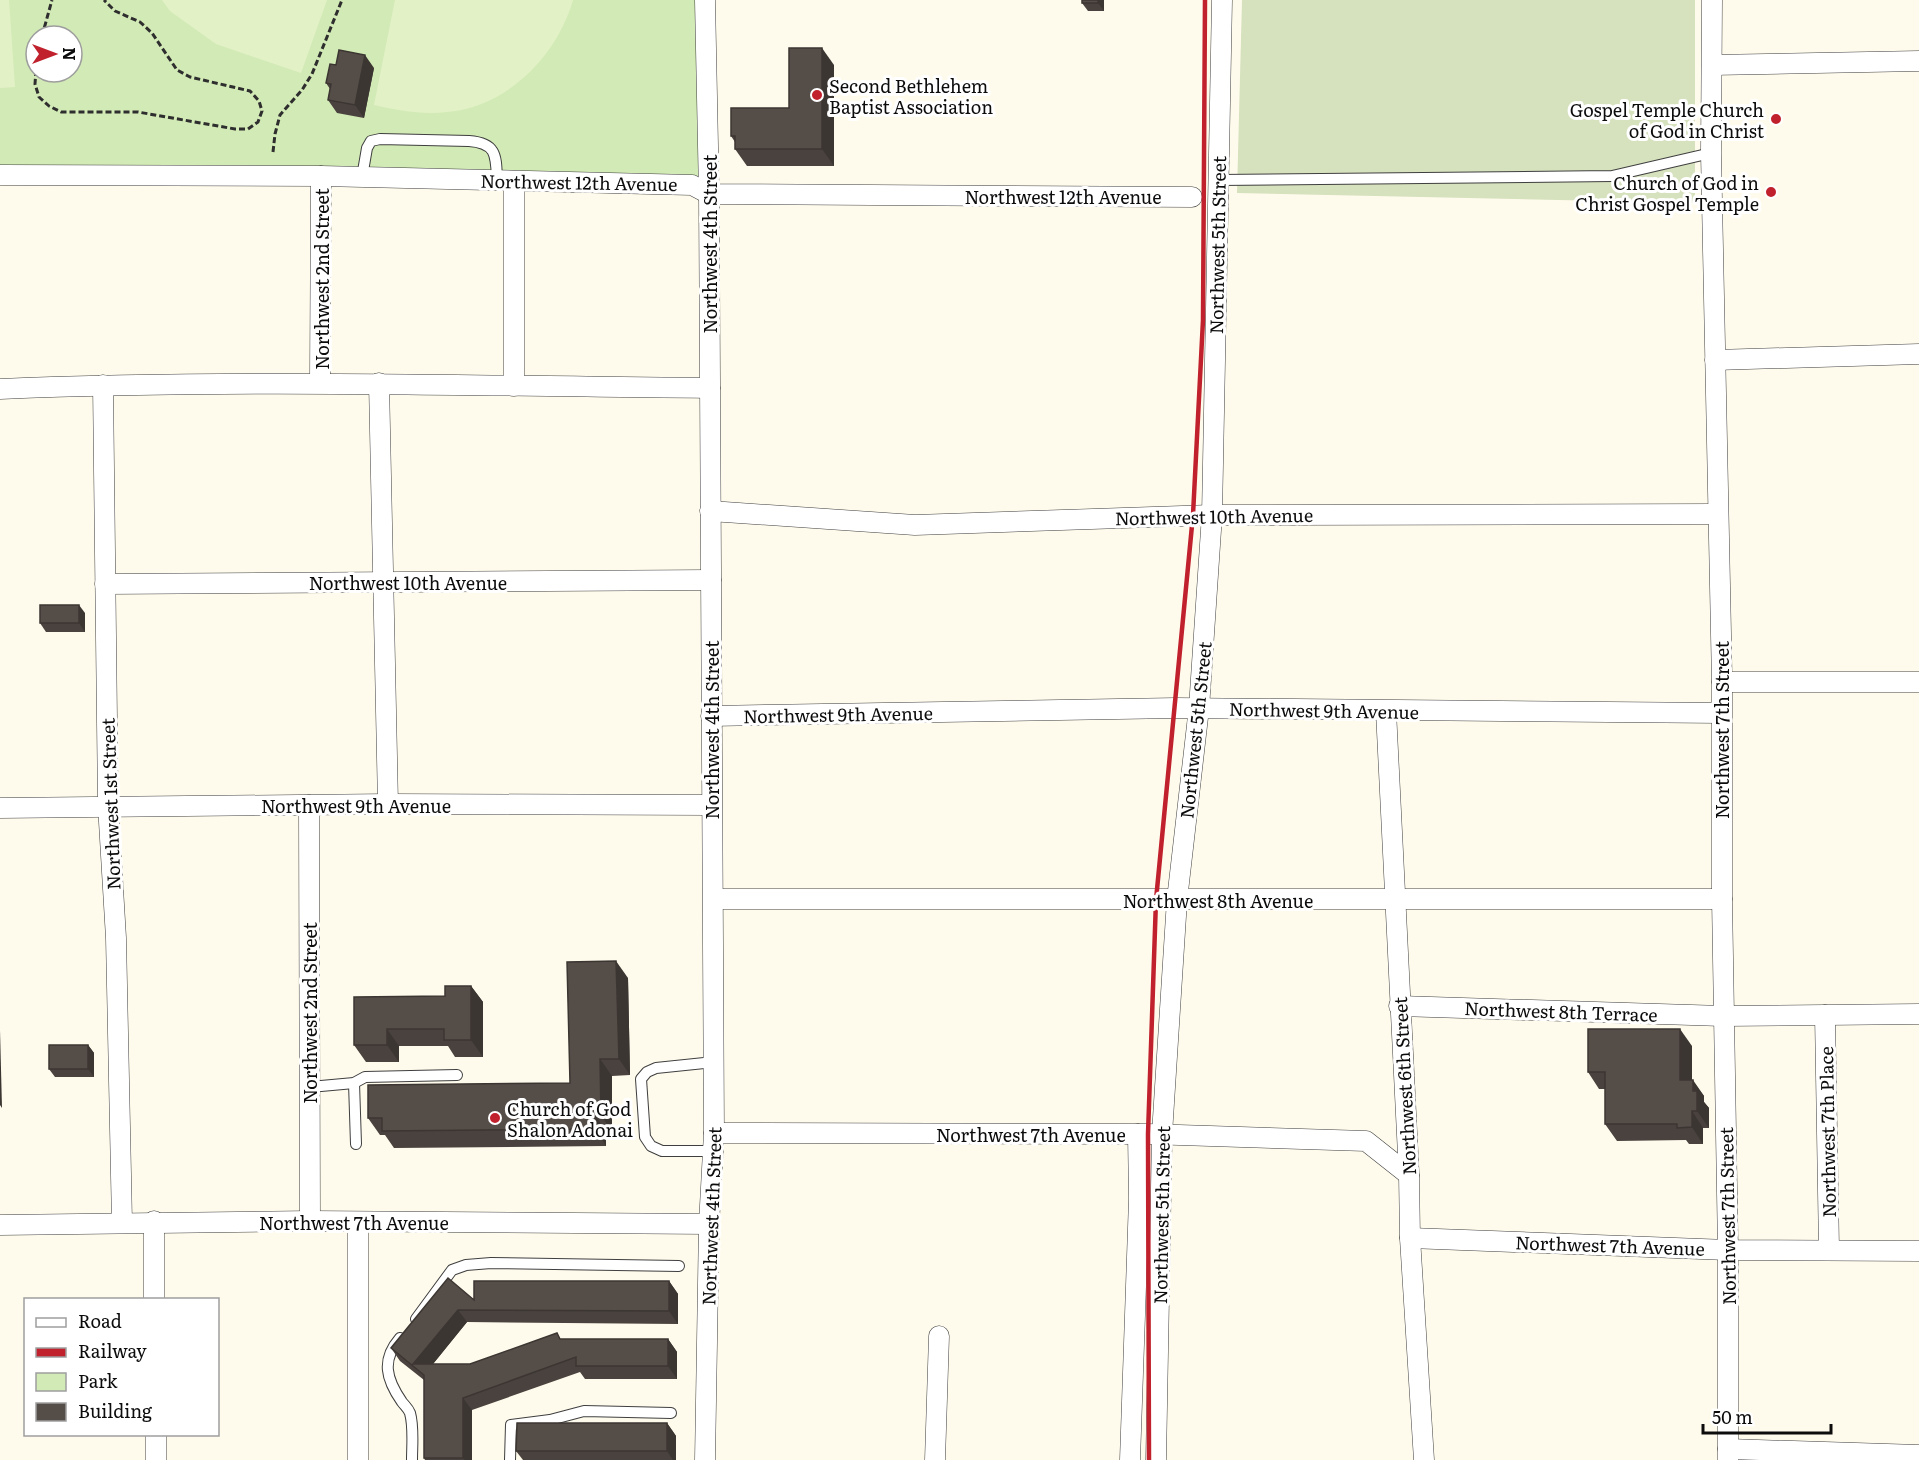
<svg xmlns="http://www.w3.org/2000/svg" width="1919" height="1460" viewBox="0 0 1919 1460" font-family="Literata,serif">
  <rect width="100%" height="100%" fill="#fffbec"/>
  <path fill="#d2eab5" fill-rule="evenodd" d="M0,0H695L699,178L0,166ZM36,36H72V72H36Z"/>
  <polygon fill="#d6e1bd" points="1242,0 1695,0 1695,203 1237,193"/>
  <g fill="#e3f1c7">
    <polygon points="0,0 9,0 15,87 0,88"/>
    <polygon points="162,0 327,0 301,73 216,44 170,11"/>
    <path d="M395,0H573C557,56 507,107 447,112C422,115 397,110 374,105Z"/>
  </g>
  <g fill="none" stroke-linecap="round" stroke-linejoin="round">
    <g stroke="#3f3f3f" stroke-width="12">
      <g id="lane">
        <path d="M362,177L367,148L371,141L380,139L469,141C497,143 496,156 497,180"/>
        <polyline points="1219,180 1612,176 1711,153"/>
        <polyline points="354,1083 356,1144"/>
        <polyline points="310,1087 354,1083 365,1077 457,1075"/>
        <polyline points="713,1151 662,1151 651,1146 645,1137 641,1079 647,1072 656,1068 714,1062"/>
        <polyline points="416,1319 452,1270 466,1265 491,1263 679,1266"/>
        <path d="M400,1338C381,1360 386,1379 402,1402C405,1406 408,1408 410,1413C414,1427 412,1445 412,1460"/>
        <polyline points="510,1460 511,1425 550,1420 584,1411 671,1413"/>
      </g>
    </g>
    <g stroke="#3f3f3f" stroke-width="21">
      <g id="street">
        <polyline points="1712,0 1711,153 1722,682 1722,899 1728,1250 1728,1460"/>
        <polyline points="1712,65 1919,61"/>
        <polyline points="0,175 321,176 692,185 709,194 1192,197"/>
        <polyline points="514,181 514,386"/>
        <polyline points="1715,360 1919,354"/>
        <polyline points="320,382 321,176"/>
        <polyline points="379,383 388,804"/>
        <polyline points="103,385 108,805 116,938 122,1222"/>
        <path d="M0,389C237,379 473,386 710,388"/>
        <polyline points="710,511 915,525 1212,515 1718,514"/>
        <polyline points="105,584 711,580"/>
        <polyline points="1722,682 1919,682"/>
        <polyline points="1386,711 1409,1175 1410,1238 1424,1460"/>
        <polyline points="711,716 1176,708 1721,713"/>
        <polyline points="309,805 310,1221"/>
        <polyline points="0,808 388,804 711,805"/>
        <polyline points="714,899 1722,899"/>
        <polyline points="1399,1006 1723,1016 1919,1014"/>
        <polyline points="1825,1015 1829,1249"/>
        <polyline points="714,1133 1148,1134 1366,1141 1409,1175"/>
        <polyline points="154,1221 154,1300"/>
        <polyline points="0,1225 310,1221 709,1224"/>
        <polyline points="1410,1238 1728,1250 1919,1251"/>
        <polyline points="156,1434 156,1460"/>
        <polyline points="1728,1449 1919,1455"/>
        <polyline points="358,1460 358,1222"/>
        <polyline points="705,1460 709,1224 714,1133 709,194 705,0"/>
        <polyline points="935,1460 939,1336"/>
        <polyline points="1130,1460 1139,1199 1138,1134"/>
        <polyline points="1156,1460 1162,1134 1177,900 1199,708 1212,515 1222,0"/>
      </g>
    </g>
    <g stroke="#2e2e2e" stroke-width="3" stroke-dasharray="6 3" stroke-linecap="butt">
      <polyline points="42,36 52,0"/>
      <polyline points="36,70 35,84 39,97 49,106 61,112 138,112 235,129 248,129 258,122 262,111 259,101 250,91 190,77 177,70 152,33 140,22 115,11 104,0"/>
      <polyline points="273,152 275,134 280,115 302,90 312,74 342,0"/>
    </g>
    <use href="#lane" stroke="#fff" stroke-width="10"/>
    <use href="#street" stroke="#fff" stroke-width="20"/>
    <polyline stroke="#c0212c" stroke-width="4.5" points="1149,1460 1148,1134 1156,900 1193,515 1203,320 1205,0"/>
  </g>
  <g fill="#49423e">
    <polygon points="1104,0 1104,11 1088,11 1082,3"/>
    <polygon points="834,65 834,166 747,166 735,149 735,142 731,136 789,108"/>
    <polygon points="374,68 364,118 337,113 328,100 330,89 326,83"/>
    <polygon points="85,613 85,632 46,632 40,623"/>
    <polygon points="628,978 630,1075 612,1076 612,1132 606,1132 606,1146 394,1148 385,1135 380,1135 368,1118 570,1083"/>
    <polygon points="471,986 483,1002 483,1057 455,1057 448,1046 399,1046 399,1062 366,1062 354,1045 445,996"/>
    <polygon points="88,1045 94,1053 94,1077 55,1077 49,1069"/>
    <polygon points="1692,1046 1692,1080 1704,1096 1704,1102 1709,1108 1709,1128 1703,1128 1703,1144 1689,1144 1686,1140 1617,1141 1605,1124 1605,1089 1599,1089 1588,1072"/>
    <polygon points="669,1281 678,1294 678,1324 467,1322 433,1364 470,1364 562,1339 668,1339 677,1352 677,1379 585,1379 580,1372 472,1410 472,1460 425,1460 424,1458 424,1380 400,1361 391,1348 474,1300"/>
    <polygon points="667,1423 676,1436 676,1460 523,1460 516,1451"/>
  </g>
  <g fill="#3c3632">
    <polygon points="1098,0 1104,0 1104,11 1098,3"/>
    <polygon points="822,48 834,65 834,166 822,149"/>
    <polygon points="365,55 374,68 364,118 355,105"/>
    <polygon points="79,605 85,613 85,632 79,623"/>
    <polygon points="616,961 628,978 630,1075 619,1059"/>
    <polygon points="471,986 483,1002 483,1057 471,1040"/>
    <polygon points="387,1029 399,1046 399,1062 387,1045"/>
    <polygon points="1680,1029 1692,1046 1692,1097 1680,1080"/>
    <polygon points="0,1030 2,1108 0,1105"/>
    <polygon points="88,1045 94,1053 94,1077 88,1069"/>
    <polygon points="600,1059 612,1076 612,1132 601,1115"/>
    <polygon points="1693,1080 1704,1096 1704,1102 1709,1108 1709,1128 1697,1111 1693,1091"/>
    <polygon points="1692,1111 1703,1128 1703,1144 1692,1127"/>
    <polygon points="595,1115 606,1132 606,1146 595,1129"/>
    <polygon points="669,1281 678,1294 678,1324 669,1311"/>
    <polygon points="458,1310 467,1322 424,1375 413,1364"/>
    <polygon points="668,1339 677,1352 677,1379 668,1366"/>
    <polygon points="463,1398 472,1410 472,1460 465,1460 463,1458"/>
    <polygon points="667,1423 676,1436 676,1460 673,1460 667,1451"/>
  </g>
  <g fill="#554d48" stroke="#3c3632" stroke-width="1.5">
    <rect x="1082" y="0" width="16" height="3"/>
    <polygon points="789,48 822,48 822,149 735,149 735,136 731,136 731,108 789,108"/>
    <polygon points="339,50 365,55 355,105 328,100 331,84 326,83 330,64 336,65"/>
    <rect x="40" y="605" width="39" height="18"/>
    <polygon points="616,961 619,1059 600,1059 601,1115 595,1115 595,1129 382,1131 382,1118 368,1118 368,1085 570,1083 567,962"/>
    <polygon points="445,986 471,986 471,1040 444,1040 444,1029 387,1029 387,1045 354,1045 354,997 445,996"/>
    <polygon points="1588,1029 1680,1029 1680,1080 1693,1080 1693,1091 1697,1091 1697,1111 1692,1111 1692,1127 1677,1128 1677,1124 1605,1124 1605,1072 1588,1072"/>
    <rect x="49" y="1045" width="39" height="24"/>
    <polygon points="448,1278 474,1300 474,1281 669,1281 669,1311 458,1310 413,1364 470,1364 557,1333 560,1339 668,1339 668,1366 576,1366 576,1357 463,1398 463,1458 424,1458 424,1375 391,1348"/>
    <polygon points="517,1423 667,1423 667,1451 516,1451"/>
  </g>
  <g fill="#c0212c" stroke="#fff" stroke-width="2">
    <circle cx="817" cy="95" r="6"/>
    <circle cx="1776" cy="119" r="6"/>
    <circle cx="1771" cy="192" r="6"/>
    <circle cx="495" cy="1118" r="6"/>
  </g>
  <g text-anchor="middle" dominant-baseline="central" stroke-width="6" stroke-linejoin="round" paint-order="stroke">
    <g font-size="18" fill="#0c0c0c" stroke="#fff" text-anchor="start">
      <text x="829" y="85">Second Bethlehem<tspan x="829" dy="21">Baptist Association</tspan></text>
      <text x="1764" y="109" text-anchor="end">Gospel Temple Church<tspan x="1764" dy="21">of God in Christ</tspan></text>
      <text x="1759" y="182" text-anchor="end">Church of God in<tspan x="1759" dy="21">Christ Gospel Temple</tspan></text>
      <text x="507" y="1108">Church of God<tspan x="507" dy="21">Shalon Adonai</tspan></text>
    </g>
    <g font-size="18" fill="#0c0c0c" stroke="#fff">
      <text transform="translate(579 182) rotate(1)">Northwest 12th Avenue</text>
      <text x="1063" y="196">Northwest 12th Avenue</text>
      <text transform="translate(709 244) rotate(-90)">Northwest 4th Street</text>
      <text transform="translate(1217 245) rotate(-89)">Northwest 5th Street</text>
      <text transform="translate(321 279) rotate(-90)">Northwest 2nd Street</text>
      <text transform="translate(1214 516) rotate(-1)">Northwest 10th Avenue</text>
      <text x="408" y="582">Northwest 10th Avenue</text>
      <text transform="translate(1324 710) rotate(1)">Northwest 9th Avenue</text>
      <text transform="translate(838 714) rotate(-1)">Northwest 9th Avenue</text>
      <text transform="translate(711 730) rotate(-90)">Northwest 4th Street</text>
      <text transform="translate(1195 730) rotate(-84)">Northwest 5th Street</text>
      <text transform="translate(1721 730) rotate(-90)">Northwest 7th Street</text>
      <text transform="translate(110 804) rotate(-92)">Northwest 1st Street</text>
      <text x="356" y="805">Northwest 9th Avenue</text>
      <text x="1218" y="900">Northwest 8th Avenue</text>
      <text transform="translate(1561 1011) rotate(2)">Northwest 8th Terrace</text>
      <text transform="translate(309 1013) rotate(-90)">Northwest 2nd Street</text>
      <text transform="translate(1404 1086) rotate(-93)">Northwest 6th Street</text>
      <text transform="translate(1827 1132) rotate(-91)">Northwest 7th Place</text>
      <text x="1031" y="1134">Northwest 7th Avenue</text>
      <text transform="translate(1161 1215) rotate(-89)">Northwest 5th Street</text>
      <text transform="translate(711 1216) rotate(-88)">Northwest 4th Street</text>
      <text transform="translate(1727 1216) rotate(-91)">Northwest 7th Street</text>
      <text x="354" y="1222">Northwest 7th Avenue</text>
      <text transform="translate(1610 1245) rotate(2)">Northwest 7th Avenue</text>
    </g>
  </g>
  <rect x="24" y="1298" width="195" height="138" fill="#ffffff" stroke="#9e9e9e" stroke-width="1.5"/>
  <rect x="36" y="1318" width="30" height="9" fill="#ffffff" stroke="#9e9e9e" stroke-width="1.5"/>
  <text x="78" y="1328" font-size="18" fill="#0c0c0c">Road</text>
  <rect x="36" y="1348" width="30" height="9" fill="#c0212c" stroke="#9e9e9e" stroke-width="1.5"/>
  <text x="78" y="1358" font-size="18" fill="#0c0c0c">Railway</text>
  <rect x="36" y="1373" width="30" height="18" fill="#d2eab5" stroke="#9e9e9e" stroke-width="1.5"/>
  <text x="78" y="1388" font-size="18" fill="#0c0c0c">Park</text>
  <rect x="36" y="1403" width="30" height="18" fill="#554d48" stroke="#9e9e9e" stroke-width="1.5"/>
  <text x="78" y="1418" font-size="18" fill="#0c0c0c">Building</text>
  <g transform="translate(54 54) rotate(90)"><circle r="28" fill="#ffffff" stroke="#9e9e9e" stroke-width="1.5"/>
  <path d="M0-4.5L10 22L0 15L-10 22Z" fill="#c0212c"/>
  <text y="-9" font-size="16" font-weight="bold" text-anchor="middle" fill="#0c0c0c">N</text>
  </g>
  <path d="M1703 1424v9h128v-9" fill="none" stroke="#0c0c0c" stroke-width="3"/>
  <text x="1712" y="1424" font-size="18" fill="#0c0c0c" stroke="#ffffff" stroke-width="4.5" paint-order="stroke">50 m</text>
</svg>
